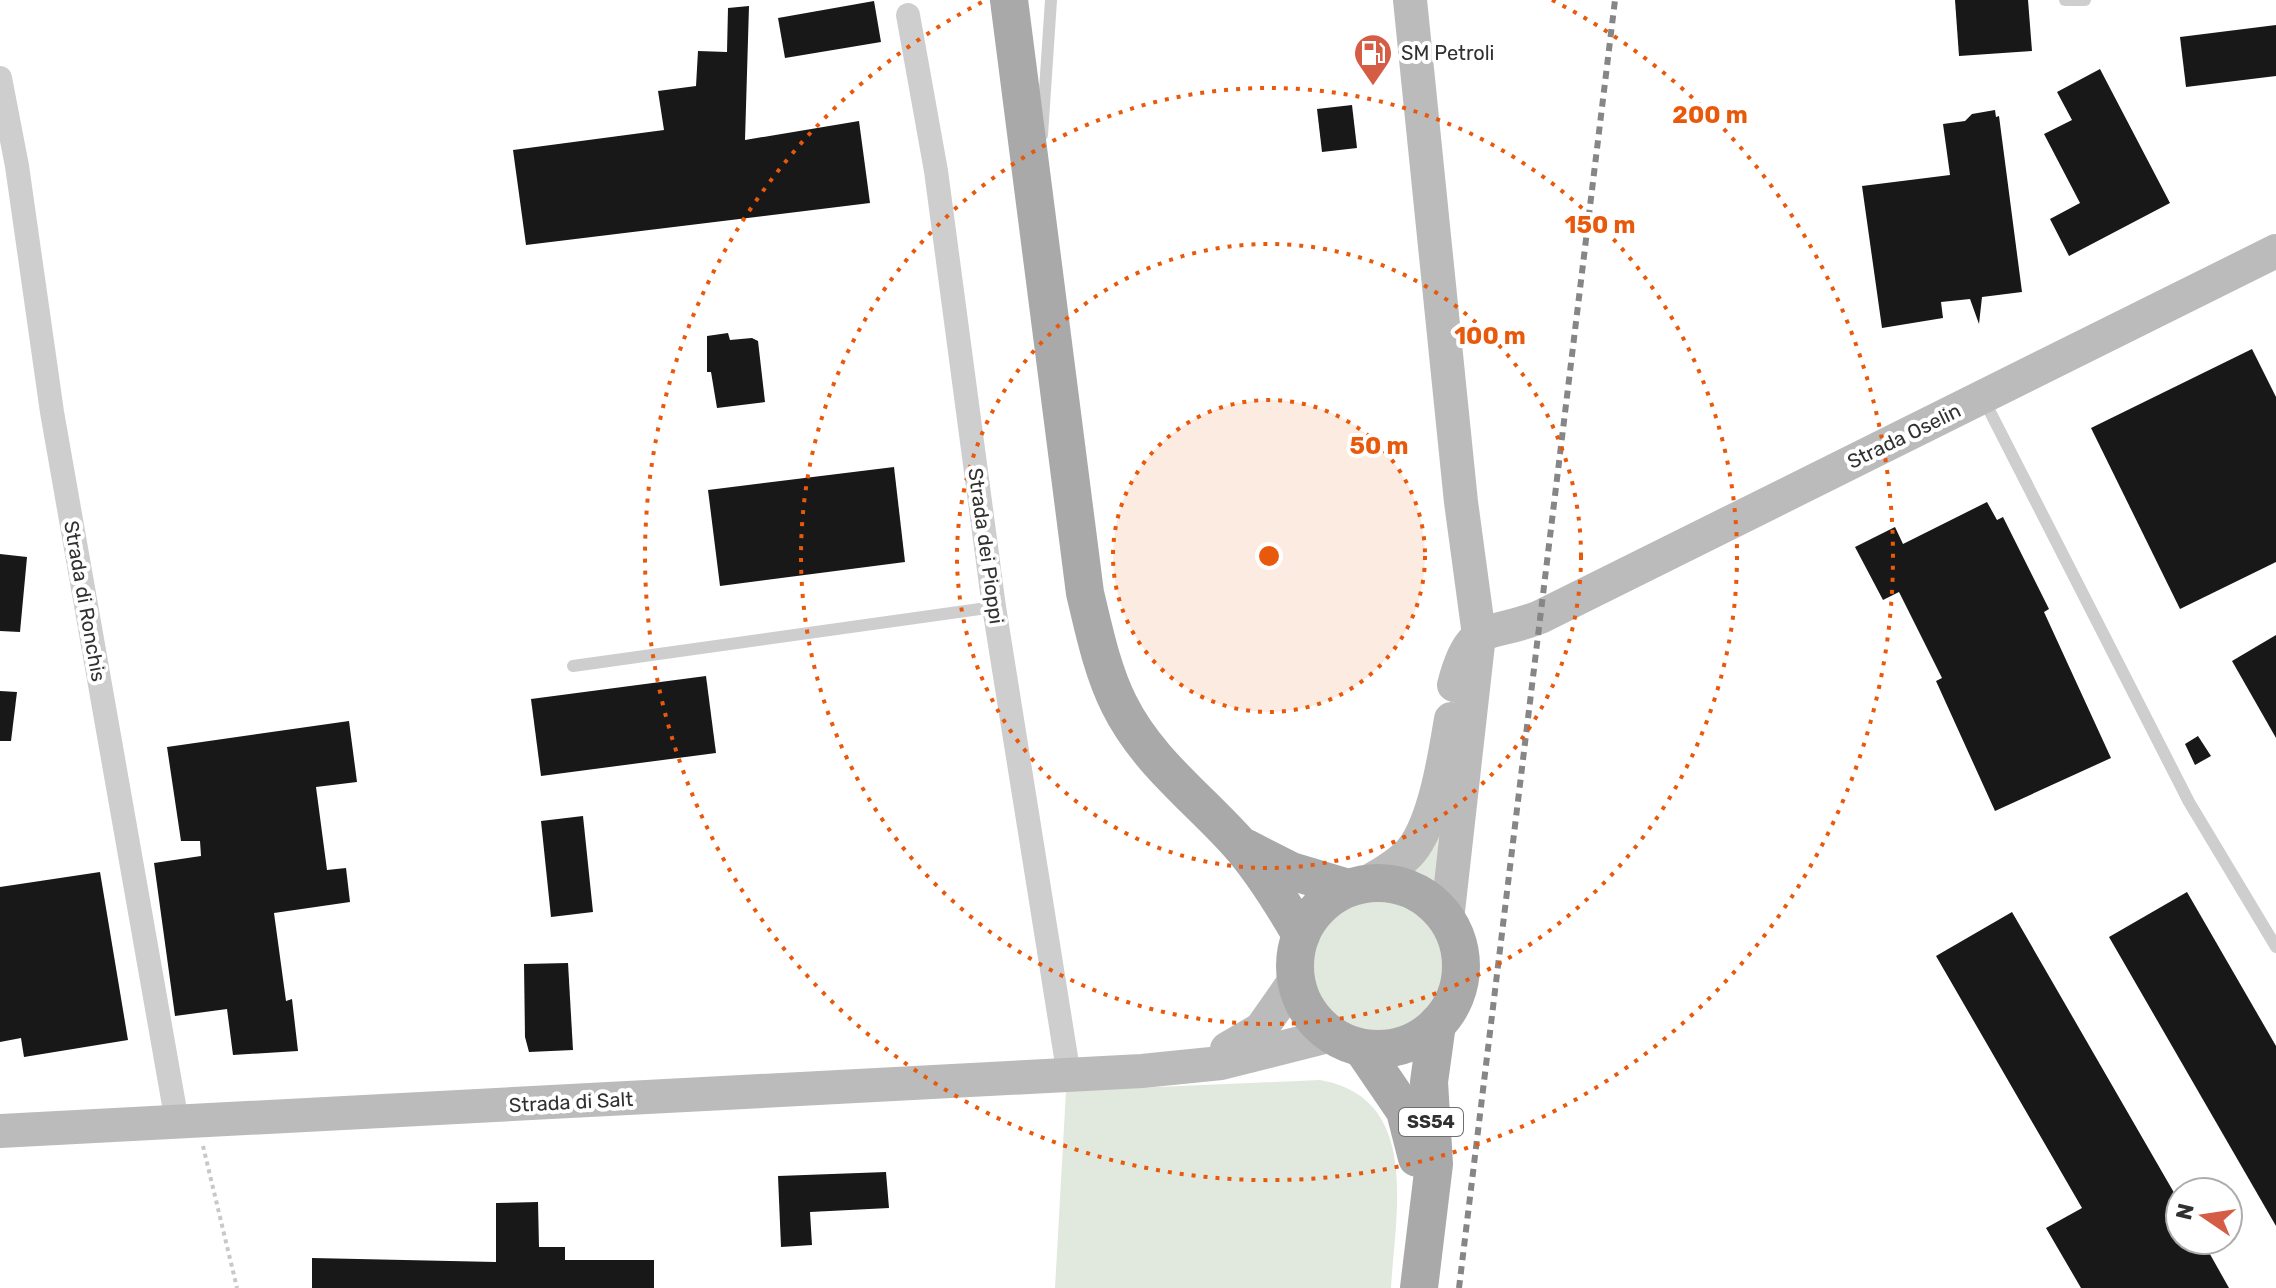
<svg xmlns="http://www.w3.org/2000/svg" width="2276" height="1288" viewBox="0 0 2276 1288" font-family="Rubik,sans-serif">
  <rect width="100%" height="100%" fill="#fff"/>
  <g fill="#e1e9de">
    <polygon points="1439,814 1442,891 1407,872"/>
    <circle cx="1378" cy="967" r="71"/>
    <path d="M1320,1080C1422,1098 1395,1213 1391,1288H1055L1066,1091Z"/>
  </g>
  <g fill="#181818">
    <polygon points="1955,0 2028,0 2032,51 1959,56"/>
    <polygon points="874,1 881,42 785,58 778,18"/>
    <polygon points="749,6 745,140 859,121 870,203 526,245 513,150 664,130 658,91 696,86 698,51 727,52 728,8"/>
    <polygon points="2276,25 2276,76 2186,87 2180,37"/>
    <polygon points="2100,69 2170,203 2069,256 2050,219 2080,203 2044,134 2072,120 2057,92"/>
    <polygon points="1352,105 1357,148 1322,152 1317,109"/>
    <polygon points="1995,110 1996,117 1999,116 2022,292 1982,297 1979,324 1970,299 1941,302 1943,318 1882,328 1862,186 1950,175 1943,124 1965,121 1972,114"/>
    <polygon points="728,333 730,340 752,338 758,341 765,402 717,408 711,372 707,372 707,336"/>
    <polygon points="2252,349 2276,397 2276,562 2180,609 2091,428"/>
    <polygon points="894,467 905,562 720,586 708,490"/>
    <polygon points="1987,502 1997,520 2003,517 2049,609 2044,612 2111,758 1995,811 1936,681 1942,678 1899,592 1883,600 1855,547 1895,527 1903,544"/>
    <polygon points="0,554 27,557 20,632 0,631"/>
    <polygon points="2276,635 2276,738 2232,661"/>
    <polygon points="706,676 716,753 541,776 531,699"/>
    <polygon points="0,691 17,692 11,741 0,741"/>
    <polygon points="349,721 357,782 316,787 327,870 346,868 350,902 274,913 286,1001 292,999 298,1051 233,1055 227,1009 175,1016 154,863 201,856 200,841 181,841 167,747"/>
    <polygon points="2198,736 2211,756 2195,765 2185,744"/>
    <polygon points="583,816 593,912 551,917 541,821"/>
    <polygon points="100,872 128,1040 24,1057 21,1038 0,1042 0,887"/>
    <polygon points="2187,892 2276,1046 2276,1226 2109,937"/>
    <polygon points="2012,912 2180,1203 2180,1240 2202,1240 2229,1288 2081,1288 2046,1228 2082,1208 1936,956"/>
    <polygon points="568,963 573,1050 529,1052 525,1037 524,964"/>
    <polygon points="886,1172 889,1208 810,1212 812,1245 781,1247 778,1176"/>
    <polygon points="538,1202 539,1247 565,1247 565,1260 654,1260 654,1288 312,1288 312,1258 496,1262 496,1203"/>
  </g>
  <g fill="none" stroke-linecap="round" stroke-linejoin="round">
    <polyline stroke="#c8c8c8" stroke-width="4" stroke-dasharray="4 4" stroke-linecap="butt" points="203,1146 237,1288"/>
    <g stroke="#cecece" stroke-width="12">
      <polyline points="2065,0 2085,0"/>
      <polyline points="1042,135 1051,0"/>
      <polyline points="1984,400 2189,802 2276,947"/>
      <polyline points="573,666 994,607"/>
    </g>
    <g stroke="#cecece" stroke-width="24">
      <polyline points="908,15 936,171 994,607 1069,1076"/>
      <polyline points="0,78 17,166 52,412 177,1122"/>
    </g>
    <g stroke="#bbb" stroke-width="34">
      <polyline points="1410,0 1461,502 1479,635 1447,920"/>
      <path d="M1454,685C1471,619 1487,638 1540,617L2276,251"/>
      <path d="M1365,884C1381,874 1399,865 1411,851C1435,822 1445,755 1451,719"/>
      <polyline points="1227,1049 1261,1029 1296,979"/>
      <polyline points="0,1131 1142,1071 1221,1063 1332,1035"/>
    </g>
    <g stroke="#a9a9a9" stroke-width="38">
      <path d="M1009,0L1085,593C1094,630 1102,670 1119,704C1147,761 1198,798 1239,844C1263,871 1283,904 1301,935"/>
      <polyline points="1246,848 1291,871 1348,888"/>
      <circle cx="1378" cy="966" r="83"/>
      <polyline points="1362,1048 1405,1111 1417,1158"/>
      <polyline points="1419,1288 1434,1164 1429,1082 1437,1024"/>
    </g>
    <polyline stroke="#868686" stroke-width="6" stroke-dasharray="8 6" stroke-linecap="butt" points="1459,1288 1615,0"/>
  </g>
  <circle cx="1269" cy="556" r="156" fill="#e8590c" fill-opacity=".12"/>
  <g fill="none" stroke="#e8590c" stroke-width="4" stroke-dasharray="4 8">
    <circle cx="1269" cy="556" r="156"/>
    <circle cx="1269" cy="556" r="312"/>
    <circle cx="1269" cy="556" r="468"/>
    <path d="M1552 0A624 624 0 1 1 986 0"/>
  </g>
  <defs>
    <g id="fuel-pin" transform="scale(2)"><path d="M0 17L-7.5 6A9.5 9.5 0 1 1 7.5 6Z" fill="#d65d45" stroke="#fff"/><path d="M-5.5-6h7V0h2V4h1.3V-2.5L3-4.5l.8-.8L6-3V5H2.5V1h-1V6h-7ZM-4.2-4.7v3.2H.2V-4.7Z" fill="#fff"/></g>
  </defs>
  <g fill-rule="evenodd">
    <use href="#fuel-pin" x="1373" y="53"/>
  </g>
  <g text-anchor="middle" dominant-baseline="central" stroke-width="8" stroke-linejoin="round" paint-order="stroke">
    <rect fill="#fff" stroke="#6f6f6f" stroke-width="2" x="1399" y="1108" width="64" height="28" rx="6"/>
    <g font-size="18" font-weight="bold" fill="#313131">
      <text x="1431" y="1122">SS54</text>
    </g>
    <g font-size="20" fill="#313131" stroke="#fff" text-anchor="start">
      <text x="1401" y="53">SM Petroli</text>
    </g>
    <g font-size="20" fill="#313131" stroke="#fff">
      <text transform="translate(1904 436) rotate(-26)">Strada Oselin</text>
      <text transform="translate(986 546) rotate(82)">Strada dei Pioppi</text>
      <text transform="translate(85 601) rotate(80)">Strada di Ronchis</text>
      <text transform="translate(571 1102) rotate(-3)">Strada di Salt</text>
    </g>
  </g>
  <circle cx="1269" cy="556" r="12" fill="#e8590c" stroke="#fff" stroke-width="4"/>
  <g font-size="24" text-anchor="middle" font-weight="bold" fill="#e8590c" stroke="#fff" stroke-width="8" stroke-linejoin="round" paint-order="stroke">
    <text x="1710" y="123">200 m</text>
    <text x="1600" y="233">150 m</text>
    <text x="1490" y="344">100 m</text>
    <text x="1379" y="454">50 m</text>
  </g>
  <g transform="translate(2204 1216) rotate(283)"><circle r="38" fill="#ffffff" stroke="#adadad" stroke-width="2"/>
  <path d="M0-6L14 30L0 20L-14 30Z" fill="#d65d45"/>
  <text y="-12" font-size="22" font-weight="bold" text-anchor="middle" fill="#313131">N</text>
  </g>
</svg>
